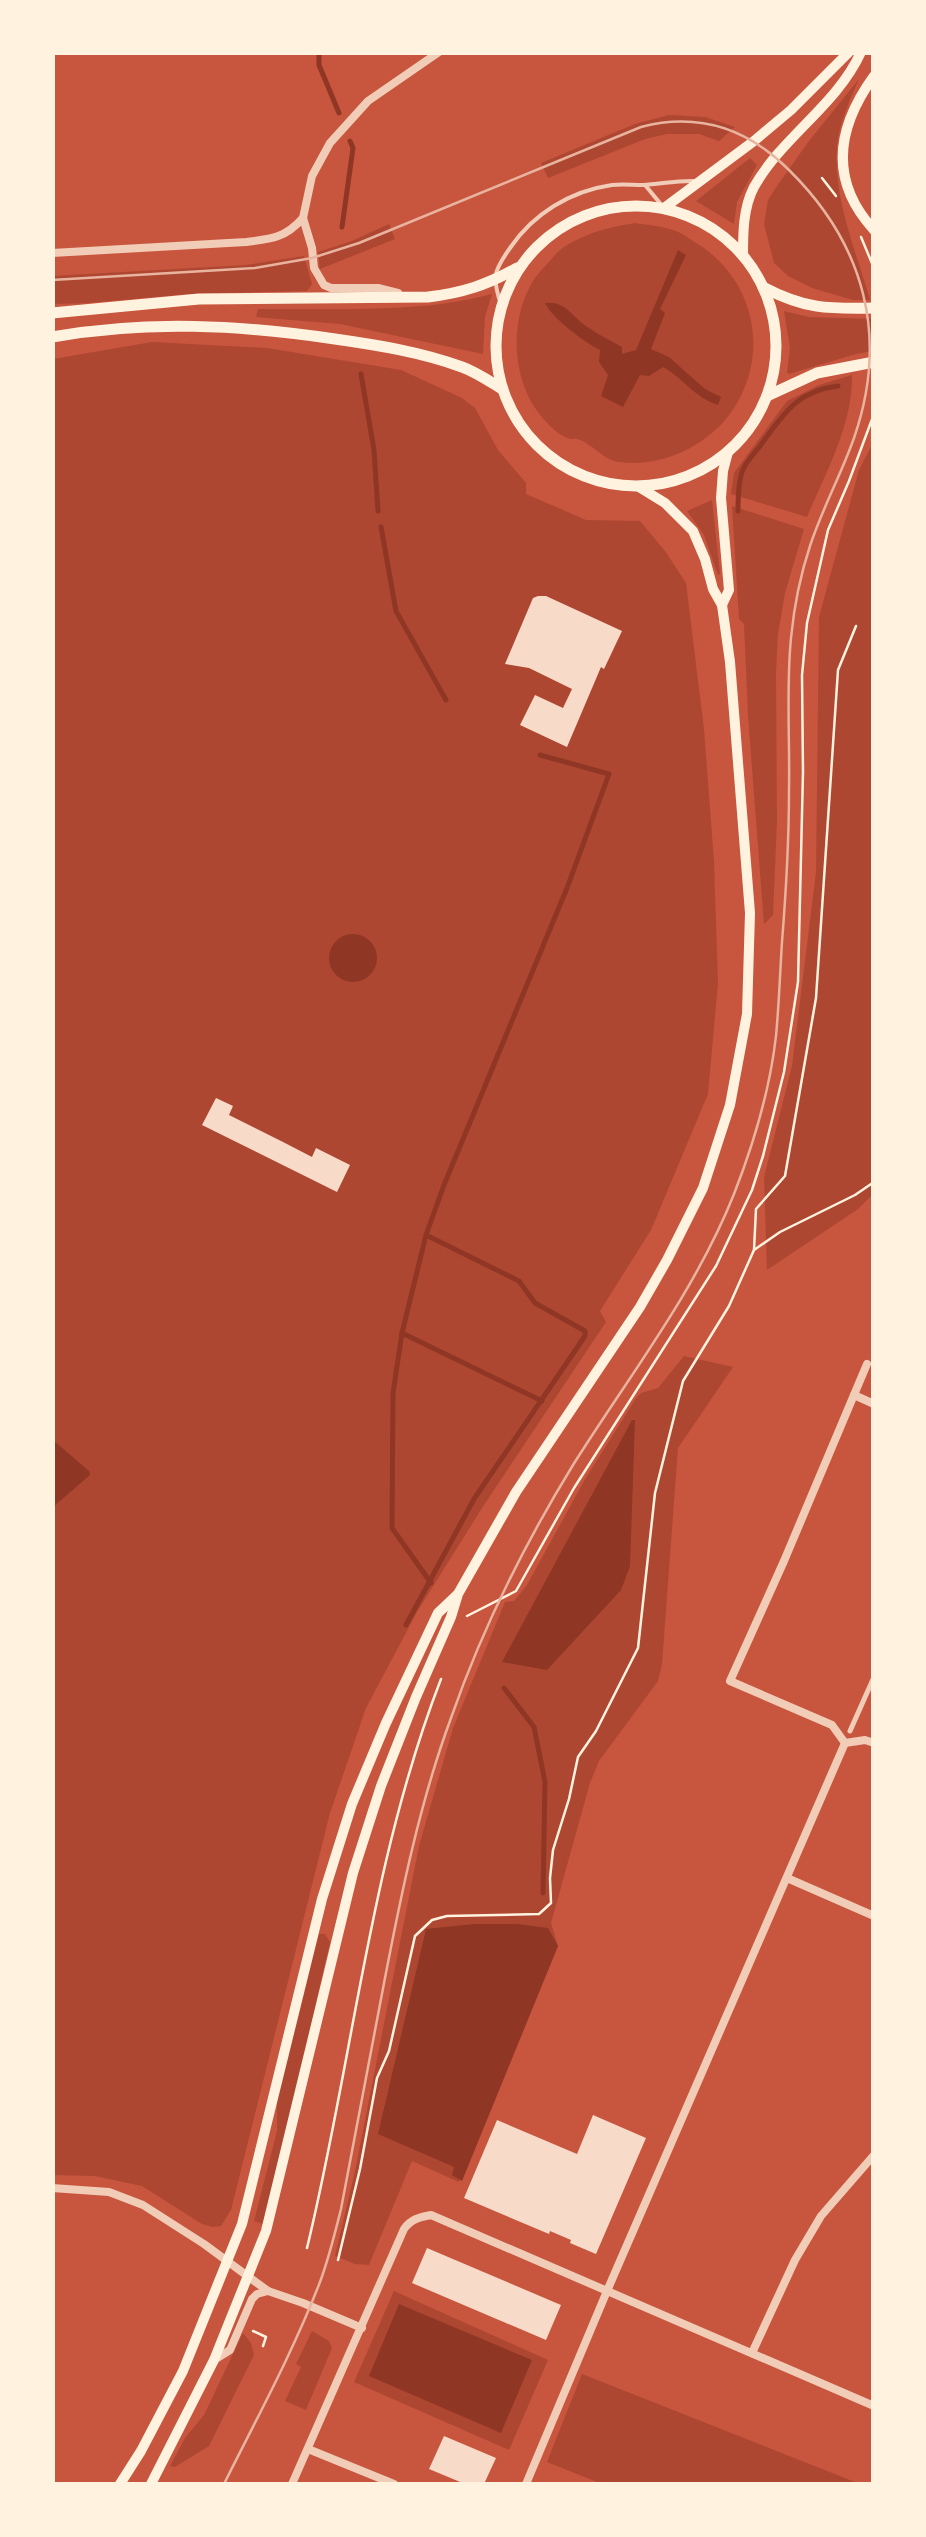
<svg xmlns="http://www.w3.org/2000/svg" width="926" height="2537" viewBox="0 0 926 2537" font-family="'Golos Text',sans-serif">
  <rect width="100%" height="100%" fill="#c8553d"/>
  <g fill="#ae4732">
    <path d="M859,79C850,99 839,124 837,146C833,200 856,250 870,300H853L812,288L788,276L774,263L764,224L768,200L777,186L809,141Z"/>
    <polygon points="669,115 705,117 735,127 719,141 699,134 667,134 645,139 548,178 541,163 635,124"/>
    <polygon points="750,158 757,165 737,202 734,224 696,201"/>
    <path d="M635,223C648,225 661,226 673,230C680,232 687,237 693,241C754,276 772,353 732,411C708,446 661,468 619,462C605,461 593,445 580,440C568,436 577,442 565,437C554,432 544,420 537,411C511,374 510,319 533,281C537,274 543,269 548,263C553,257 558,251 564,247C588,232 607,228 635,223Z"/>
    <polygon points="389,224 395,239 320,269 318,252 352,241"/>
    <polygon points="304,256 312,284 307,291 189,294 87,303 53,304 53,276 246,265"/>
    <path d="M492,294L485,317L483,354L340,324L256,317L258,309C335,308 417,314 492,294Z"/>
    <polygon points="784,311 809,317 873,319 873,351 856,354 789,374 787,372 790,348"/>
    <polygon points="152,342 267,348 401,370 462,398 475,408 498,450 526,483 526,494 586,520 640,521 665,551 686,583 704,729 714,861 718,983 708,1094 651,1230 600,1311 606,1322 482,1508 417,1612 366,1708 330,1813 231,2210 221,2226 212,2227 202,2224 142,2186 95,2176 53,2175 53,359"/>
    <path d="M852,375C853,424 826,472 807,517L731,494L734,473L787,401L819,385Z"/>
    <polygon points="873,443 873,1194 858,1209 767,1270 764,1177 792,1066 816,872 819,617 859,470"/>
    <polygon points="712,500 720,574 718,575 704,535 687,511"/>
    <polygon points="732,506 804,529 785,593 778,634 776,673 777,821 773,915 764,924 748,716 744,624 739,619"/>
    <polygon points="684,1356 733,1367 678,1448 662,1664 658,1681 599,1761 590,1783 551,1923 558,1946 459,2182 412,2161 369,2265 355,2264 335,2256 355,2171 419,1846 453,1728 505,1602 514,1601 527,1585 584,1481 636,1398 641,1393 658,1388"/>
    <polygon points="319,1934 325,1934 330,1942 279,2165 263,2224 254,2221 277,2131 277,2099"/>
    <polygon points="394,2291 548,2360 509,2450 354,2382"/>
    <polygon points="312,2331 329,2341 332,2348 306,2410 285,2401 301,2367 296,2364"/>
    <polygon points="243,2333 251,2343 254,2355 209,2446 175,2467 170,2466 185,2438 204,2415"/>
    <polygon points="582,2374 860,2484 602,2484 547,2462"/>
  </g>
  <g fill="#8f3625">
    <path d="M678,250L686,255L660,309L665,313L651,349L669,357L705,389L721,397L718,405C695,398 683,378 663,367L649,376L640,375L623,407L601,396L608,375L599,362L600,350C585,343 552,318 545,303C566,301 571,316 586,326C597,334 610,340 622,347V354L636,350Z"/>
    <circle cx="353" cy="958" r="24"/>
    <polygon points="632,1420 635,1420 630,1566 621,1590 547,1670 502,1662"/>
    <polygon points="53,1440 89,1471 90,1475 53,1507"/>
    <polygon points="474,1924 518,1924 548,1928 558,1946 462,2181 452,2175 454,2167 378,2134 426,1929"/>
    <polygon points="399,2304 532,2360 501,2433 369,2376"/>
  </g>
  <g fill="none" stroke-linecap="round" stroke-linejoin="round">
    <g stroke="#8f3625" stroke-width="5">
      <polyline points="319,52 319,65 339,113"/>
      <polyline points="342,227 353,148 350,141"/>
      <polyline points="361,374 374,450 378,511"/>
      <path d="M738,511C738,498 738,484 742,472C745,462 754,454 760,446C783,415 796,391 838,386"/>
      <polyline points="381,527 396,611 446,700"/>
      <polyline points="402,1333 542,1401"/>
      <polyline points="431,1583 392,1528 393,1393 402,1333 426,1235 444,1185 567,888 609,774 540,755"/>
      <polyline points="406,1625 474,1499 585,1336 585,1331 535,1303 519,1281 426,1235"/>
      <polyline points="504,1688 534,1727 545,1782 543,1893"/>
    </g>
  </g>
  <g fill="#f7dbc8">
    <polygon points="538,596 546,596 622,631 604,669 601,667 567,747 520,725 535,695 563,708 572,689 529,668 505,664 533,598"/>
    <polygon points="216,1098 233,1106 229,1115 283,1142 312,1157 316,1148 350,1165 337,1192 202,1125"/>
    <polygon points="593,2115 646,2138 596,2254 570,2243 571,2240 550,2231 549,2234 464,2198 497,2120 577,2154"/>
    <polygon points="427,2248 561,2305 546,2340 412,2283"/>
    <polygon points="444,2436 496,2458 484,2484 465,2484 429,2469"/>
  </g>
  <g fill="none" stroke-linecap="round" stroke-linejoin="round">
    <g stroke="#fff3e0" stroke-width="2.5">
      <polyline points="822,178 836,196"/>
      <polyline points="861,237 874,268"/>
      <polyline points="754,1250 780,1232 855,1195 874,1182"/>
      <polyline points="467,1616 516,1591 574,1488 716,1266 752,1190 763,1156 784,1072 798,982 803,772 802,675 807,623 828,530 849,481 874,414"/>
      <path d="M307,2248C353,2059 370,1862 441,1679"/>
      <polyline points="338,2260 360,2169 377,2078 389,2051 415,1936 432,1920 447,1916 539,1914 551,1903 550,1878 553,1850 569,1799 578,1757 596,1731 638,1648 655,1493 683,1381 729,1306 754,1250 756,1209 785,1176 816,998 838,670 856,626"/>
      <polyline points="253,2331 266,2337 263,2346"/>
    </g>
    <g stroke="#f1ccb7" stroke-width="4">
      <polyline points="645,185 664,208"/>
      <path d="M501,305C492,277 493,272 510,248C533,214 570,191 612,185C622,184 632,185 643,185C661,184 678,180 696,181"/>
    </g>
    <polyline stroke="#f1ccb7" stroke-width="5" points="850,1731 874,1677"/>
    <g stroke="#f1ccb7" stroke-width="8">
      <path d="M52,253L246,242C272,239 285,238 303,218"/>
      <polyline points="398,293 378,288 331,288 324,285 314,268 312,248 303,218 312,176 330,143 368,101 439,52"/>
      <polyline points="854,1395 874,1404"/>
      <polyline points="845,1743 832,1725 730,1681 784,1561 867,1364"/>
      <polyline points="845,1743 865,1740 874,1743"/>
      <polyline points="787,1878 874,1916"/>
      <polyline points="52,2188 109,2192 143,2205 204,2244 268,2291 303,2303 362,2328"/>
      <polyline points="752,2353 795,2260 821,2216 874,2155"/>
      <polyline points="214,2360 230,2350 252,2299 257,2294 268,2291"/>
      <polyline points="308,2449 394,2484"/>
      <path d="M292,2484L404,2229C411,2219 420,2217 431,2215L874,2406"/>
      <polyline points="526,2484 607,2291 845,1743"/>
    </g>
    <g stroke="#fff3e0" stroke-width="10">
      <path d="M874,76C837,127 828,180 874,230"/>
      <polyline points="664,208 754,141 791,110 849,52"/>
      <path d="M743,256C743,233 743,208 754,187C782,137 837,105 861,52"/>
      <polyline points="722,605 729,590 721,498 723,471 728,452"/>
      <polyline points="120,2484 141,2451 183,2371 242,2224 322,1899 352,1804 386,1723 438,1613 457,1595"/>
      <polyline points="151,2484 214,2360 266,2231 353,1873 381,1786 416,1697 451,1617 458,1594 516,1492 640,1307 667,1260 703,1188 730,1105 747,1014 750,913 730,662 722,605 713,589 705,559 693,531 665,503 639,487"/>
    </g>
    <g stroke="#fff3e0" stroke-width="11">
      <circle cx="636" cy="346" r="140"/>
      <path d="M763,287C805,309 827,309 874,308"/>
      <path d="M52,313L199,299L428,297C462,293 487,285 517,268"/>
      <path d="M52,337C148,320 239,325 335,339C377,345 421,352 462,367C476,372 489,381 502,389"/>
      <polyline points="767,396 817,373 874,362"/>
    </g>
    <path stroke="#e9b49f" stroke-width="2.5" d="M52,280L255,268L312,258L359,243L641,127C699,112 747,128 789,170C865,245 889,337 854,438C841,475 822,509 810,546C800,576 794,607 791,638C786,688 790,739 789,790C789,841 786,892 782,942C780,973 779,1005 776,1036C770,1089 754,1143 734,1194C695,1292 629,1376 573,1465C524,1545 482,1629 451,1718C420,1802 402,1890 385,1978C370,2055 355,2132 341,2209C335,2233 329,2258 320,2282C293,2352 257,2418 224,2484"/>
  </g>
  <rect width="926" height="2537" fill="none" stroke="#fff3e0" stroke-width="110"/>
</svg>
